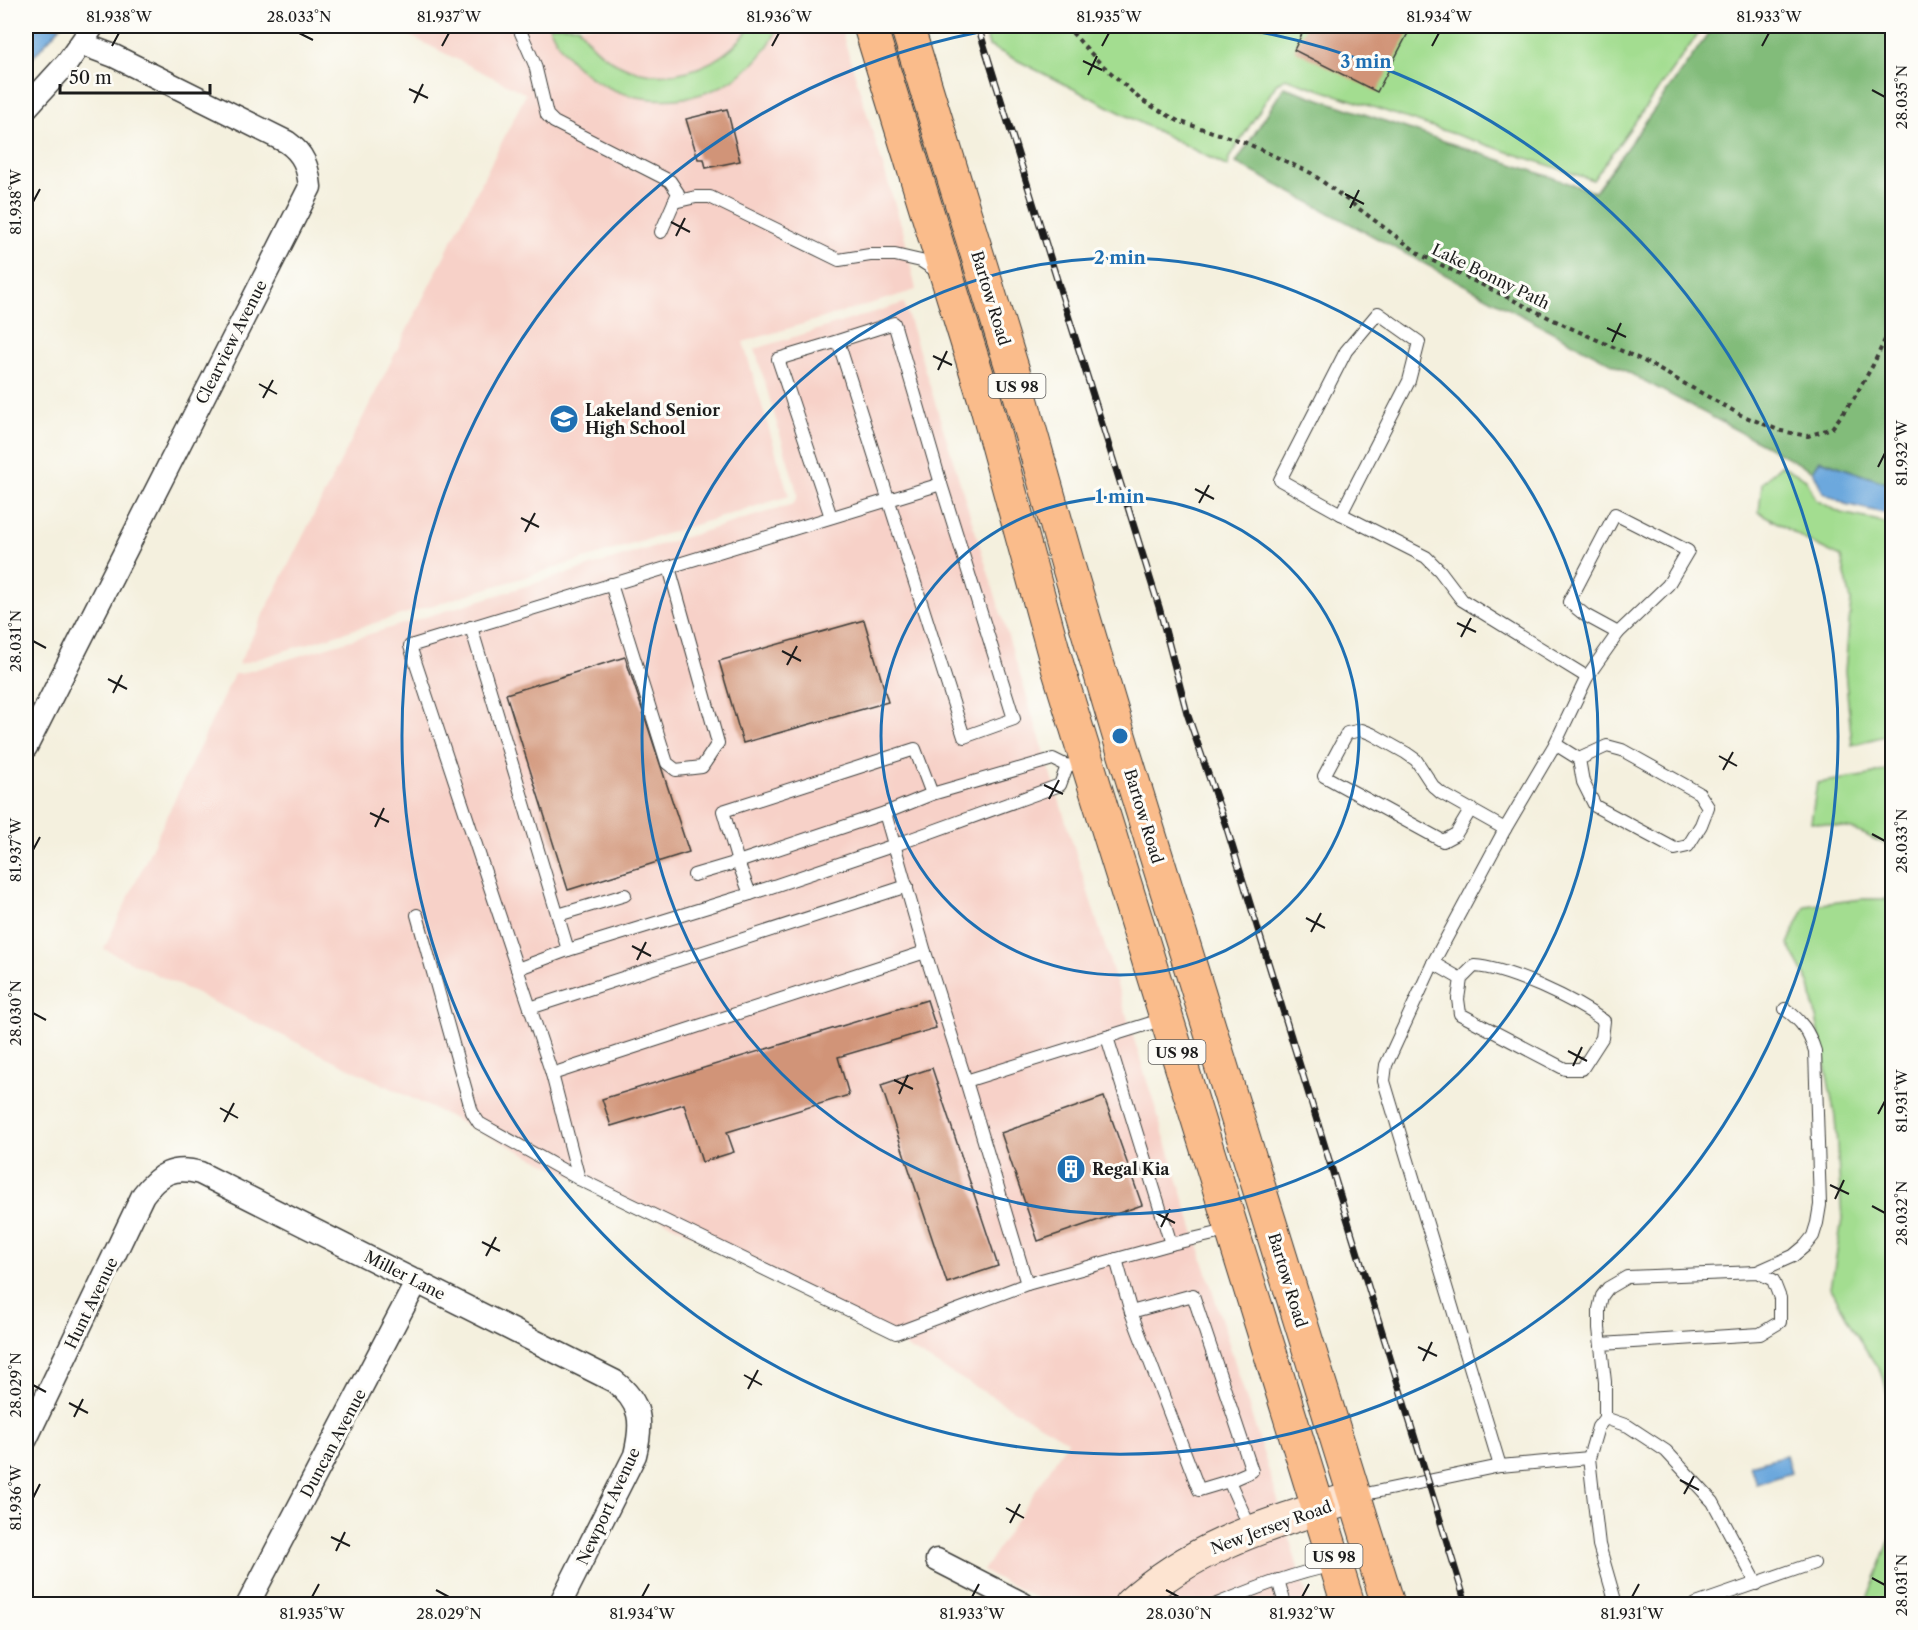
<svg xmlns="http://www.w3.org/2000/svg" width="1918" height="1630" viewBox="0 0 1918 1630" font-family="'Libre Caslon Text',serif">
  <rect width="100%" height="100%" fill="#fdfcf7"/>
  <filter id="ink" filterUnits="userSpaceOnUse"><feTurbulence type="fractalNoise" baseFrequency=".0167" numOctaves="2"/><feDisplacementMap in="SourceGraphic" scale="12" xChannelSelector="R" yChannelSelector="G"/><feConvolveMatrix kernelMatrix="1 2 1 2 8 2 1 2 1" color-interpolation-filters="sRGB"/></filter>
  <filter id="wash" filterUnits="userSpaceOnUse"><feTurbulence type="fractalNoise" baseFrequency=".008" numOctaves="4" result="noise"/><feDisplacementMap in="SourceGraphic" scale="24" xChannelSelector="R" yChannelSelector="G"/><feGaussianBlur stdDeviation="1.35" result="paint"/><feColorMatrix in="noise" values="0 0 0 0 0 0 0 0 0 0 0 0 0 0 0 0 0 1.4 0 .05"/><feComposite in="paint" operator="in"/></filter>
  <g filter="url(#wash)">
    <rect width="100%" height="100%" fill="#f4f0de"/>
    <g fill="#f7d1c8">
      <polygon points="390,26 840,26 904,234 916,290 743,342 789,496 238,665 526,94"/>
      <polygon points="904,303 1281,1510 1115,1604 1048,1604 983,1571 1068,1441 819,1296 104,949 234,674 240,674 793,504 797,498 797,492 755,349"/>
      <polygon points="1287,1531 1309,1604 1146,1604 1180,1577"/>
    </g>
    <g fill="#a3dd90" stroke="#607c56" stroke-width="1.5">
      <path d="M549,26H578C618,93 709,88 751,26H779C736,123 592,125 549,26Z"/>
      <polygon points="983,26 1704,26 1593,180 1285,78 1277,83 1229,158 1228,167 989,46"/>
      <polygon points="1781,465 1806,479 1816,500 1841,513 1875,520 1892,526 1892,741 1888,735 1852,745 1845,671 1851,600 1841,557 1806,540 1759,512 1762,483"/>
      <polygon points="1892,768 1892,847 1852,829 1811,822 1817,783 1870,775"/>
      <polygon points="1862,899 1892,899 1892,1412 1883,1376 1854,1331 1831,1288 1842,1219 1835,1117 1810,985 1788,944 1805,906"/>
      <polygon points="1892,1534 1892,1604 1865,1604"/>
    </g>
    <polygon fill="#82bc7a" stroke="#4f6c4b" stroke-width="1.5" points="1714,26 1892,26 1892,485 1821,460 1813,471 1236,163 1284,87 1595,192"/>
    <g fill="#6ca8dd" stroke="#44627c" stroke-width="1.5">
      <polygon points="26,26 61,26 26,65"/>
      <polygon points="1820,460 1892,485 1892,515 1845,504 1823,492 1813,471"/>
      <polygon points="1786,1455 1791,1473 1756,1484 1750,1465"/>
    </g>
    <g id="blocks">
      <g fill="#d19478">
        <polygon points="1306,26 1393,26 1408,33 1377,92 1294,50"/>
        <polygon points="727,109 740,161 706,168 704,159 698,159 686,119"/>
        <polygon points="864,620 888,702 743,743 719,661"/>
        <polygon points="625,657 689,852 568,890 506,694"/>
        <polygon points="927,1000 936,1028 838,1057 849,1095 727,1132 734,1152 702,1162 684,1104 611,1126 602,1099"/>
        <polygon points="932,1068 998,1266 947,1283 881,1085"/>
        <polygon points="1104,1097 1142,1205 1038,1241 1001,1133"/>
      </g>
    </g>
  </g>
  <g filter="url(#ink)">
    <use href="#blocks" fill-opacity="0" stroke="#3c3c39" stroke-width="1.5"/>
    <g fill="none" stroke-linecap="round" stroke-linejoin="round">
      <g stroke="#3c3c39" stroke-width="14">
        <g id="lane">
          <polyline points="518,26 535,65 547,115 554,122 670,181 678,193 661,232"/>
          <polyline points="674,202 696,197 710,197 839,260 870,255 895,255 921,261 938,272"/>
          <polygon points="1378,313 1419,342 1409,381 1341,514 1280,480 1346,351"/>
          <polyline points="1341,514 1426,557 1440,571 1462,600 1587,677"/>
          <polygon points="1615,514 1688,551 1668,585 1618,633 1585,615 1569,602"/>
          <polyline points="831,517 778,359 838,341 964,737 1014,719 941,484 894,323 838,341"/>
          <polyline points="611,584 667,763 676,770 702,767 718,743 669,567"/>
          <polyline points="471,627 568,950 750,894 895,845 1060,785 1067,766"/>
          <polyline points="1555,744 1579,759 1607,746 1622,750 1699,793 1708,807 1701,825 1688,846 1675,849 1595,806 1583,782 1579,759"/>
          <polyline points="1471,809 1456,834 1443,841 1324,776 1347,733 1362,730 1372,734 1406,753 1416,760 1433,786 1441,793 1505,829"/>
          <polyline points="885,813 925,952 552,1074 410,646 941,484"/>
          <polyline points="694,875 738,862 885,813 932,794 1053,759 1067,766 1074,764"/>
          <polyline points="750,894 738,862 723,811 915,749 932,794"/>
          <polyline points="417,915 472,1112 479,1123 579,1179"/>
          <polyline points="558,915 625,895"/>
          <polyline points="925,952 966,1081 1164,1019"/>
          <path d="M1433,963L1461,979L1474,966C1509,968 1575,1000 1604,1021L1602,1038L1582,1069H1565L1460,1014L1458,999L1461,979"/>
          <polyline points="517,969 568,950"/>
          <polyline points="530,1008 907,886"/>
          <polyline points="1107,1037 1171,1244 1231,1230"/>
          <polyline points="552,1074 579,1179 896,1333 1027,1284"/>
          <polyline points="966,1081 1027,1284 1171,1244"/>
          <polyline points="1116,1259 1131,1312 1193,1295 1252,1471 1229,1481 1251,1530"/>
          <path d="M1757,1272L1793,1256L1805,1246L1813,1236L1817,1223L1820,1205L1815,1051C1809,1032 1802,1021 1785,1009"/>
          <polyline points="1131,1312 1199,1490 1229,1481"/>
          <polyline points="1601,1344 1760,1334 1780,1322 1780,1298 1773,1280 1757,1272 1627,1277 1608,1288 1602,1296 1599,1309 1599,1328 1605,1382 1605,1418 1598,1427 1589,1458 1599,1545 1616,1604"/>
          <polyline points="1605,1418 1628,1426 1666,1451 1713,1502 1757,1584"/>
          <polyline points="1500,1466 1384,1081 1386,1065 1433,963 1505,829 1555,744 1587,677 1618,633"/>
          <polyline points="1356,1496 1500,1466 1589,1458"/>
          <polyline points="1278,1580 1285,1604"/>
          <path d="M1217,1604C1256,1588 1294,1573 1335,1565"/>
          <polyline points="1696,1604 1814,1563"/>
        </g>
      </g>
      <g stroke="#3c3c39" stroke-width="25">
        <g id="street">
          <polyline points="26,108 67,63 93,26"/>
          <path d="M26,747L310,187C308,167 304,154 287,142L114,56L82,44"/>
          <path d="M26,1439L143,1195C159,1174 174,1165 200,1173L614,1381C642,1403 643,1422 635,1455L560,1604"/>
          <polyline points="937,1560 1023,1604"/>
          <polyline points="248,1604 417,1281"/>
        </g>
      </g>
      <g stroke="#3c3c39" stroke-width="34">
        <path id="secondary" d="M1130,1604C1197,1543 1271,1524 1355,1497"/>
      </g>
      <g stroke="#3c3c39" stroke-width="35">
        <g id="primary">
          <polyline points="870,26 984,397 1058,668 1348,1604"/>
          <polyline points="907,26 1017,384 1068,565 1123,749 1388,1604"/>
        </g>
      </g>
      <polyline stroke="#3c3c39" stroke-width="4" stroke-dasharray="4.5 4.5" stroke-linecap="butt" points="1066,26 1099,62 1141,100 1178,121 1244,142 1311,173 1421,255 1564,325 1642,360 1741,415 1781,431 1808,436 1832,428 1854,398 1873,365 1892,325"/>
      <use href="#lane" stroke="#fff" stroke-width="12"/>
      <use href="#street" stroke="#fff" stroke-width="22"/>
      <use href="#secondary" stroke="#fde4d1" stroke-width="32"/>
      <use href="#primary" stroke="#fabc8b" stroke-width="33"/>
      <g stroke="#1c1c1c" stroke-width="7">
        <polyline id="rail" points="978,26 1159,607 1187,713 1227,829 1466,1604"/>
      </g>
      <use href="#rail" stroke="#fdfcf7" stroke-width="4.5" stroke-dasharray="14" stroke-linecap="butt"/>
    </g>
  </g>
  <path fill="none" stroke="#1c1c1c" stroke-width="2" d="M299,33L313,40M112,46L119,33M442,46L449,33M772,46L779,33M1102,46L1109,33M1432,46L1439,33M1762,46L1769,33M1083,61L1102,70M1088,75L1097,56M409,89L428,98M1872,90L1885,97M414,103L423,84M1345,194L1364,204M33,202L40,189M1350,208L1359,190M671,222L690,232M676,236L685,218M1607,328L1626,337M1612,342L1621,323M933,356L952,365M938,370L947,351M259,384L277,394M263,398L273,380M1878,467L1885,453M1195,489L1214,499M1199,503L1209,485M521,518L539,527M525,532L535,513M1457,623L1476,632M1461,637L1471,618M33,641L46,648M782,651L801,661M787,665L797,646M108,679L127,689M113,693L122,675M1719,756L1737,766M1723,770L1733,752M1044,785L1063,794M1049,799L1059,780M370,813L389,822M375,827L384,808M1872,834L1885,841M33,850L40,837M1306,918L1325,928M1311,932L1321,913M632,946L651,956M637,960L646,942M33,1013L46,1020M1568,1051L1587,1061M1573,1066L1582,1047M894,1080L913,1089M899,1094L908,1075M220,1108L238,1118M1878,1114L1885,1101M224,1122L234,1103M1830,1185L1849,1194M1835,1199L1844,1180M1872,1206L1885,1213M1156,1213L1175,1223M1161,1227L1170,1209M482,1242L500,1251M486,1256L496,1237M1418,1347L1437,1356M1423,1361L1432,1342M744,1375L762,1385M33,1385L46,1392M748,1389L758,1370M69,1403L88,1413M74,1417L83,1399M1680,1480L1699,1490M1684,1494L1694,1476M33,1498L40,1484M1006,1508L1024,1518M1010,1523L1020,1504M331,1537L350,1546M336,1551L345,1532M1872,1578L1885,1585M436,1590L449,1597M1166,1590L1179,1597M312,1597L319,1584M642,1597L649,1584M972,1597L979,1584M1302,1597L1309,1584M1632,1597L1639,1584"/>
  <g fill="none" stroke="#1f6fb2" stroke-width="3">
    <circle cx="1120" cy="736" r="239"/>
    <circle cx="1120" cy="736" r="478"/>
    <path d="M1226 26A718 718 0 1 1 1014 26"/>
  </g>
  <defs>
    <g id="school-disc" transform="scale(1.5)"><circle r="9.5" fill="#1f6fb2" stroke="#fdfcf7"/><path d="M0-5L7-2L0 1L-7-2ZM-4 1L0 2.5L4 1V4Q0 6-4 4Z" fill="#fff"/></g>
    <g id="building-disc" transform="scale(1.5)"><circle r="9.5" fill="#1f6fb2" stroke="#fdfcf7"/><path d="M-4-6H4V6H1V3H-1V6H-4ZM-2.5-4.3h1.7v1.8h-1.7ZM.8-4.3h1.7v1.8H.8ZM-2.5-1h1.7V.8h-1.7ZM.8-1h1.7V.8H.8Z" fill="#fff"/></g>
  </defs>
  <g fill-rule="evenodd">
    <use href="#school-disc" x="564" y="419"/>
    <use href="#building-disc" x="1071" y="1169"/>
  </g>
  <g text-anchor="middle" dominant-baseline="central" stroke-width="6" stroke-linejoin="round" paint-order="stroke">
    <g fill="#fdfcf7" stroke="#605f5e" stroke-width="1.5">
      <rect x="988.5" y="374" width="57" height="24" rx="4.5"/>
      <rect x="1148.5" y="1040" width="57" height="24" rx="4.5"/>
      <rect x="1305.5" y="1544" width="57" height="24" rx="4.5"/>
    </g>
    <g font-size="15" font-weight="bold" fill="#1c1c1c">
      <text x="1017" y="386">US 98</text>
      <text x="1177" y="1052">US 98</text>
      <text x="1334" y="1556">US 98</text>
    </g>
    <g font-size="16" fill="#1c1c1c" stroke="#fdfcf7">
      <text transform="translate(1491 276) rotate(26)">Lake Bonny Path</text>
      <text transform="translate(991 298) rotate(73)">Bartow Road</text>
      <text transform="translate(231 342) rotate(-63)">Clearview Avenue</text>
      <text transform="translate(1144 816) rotate(73)">Bartow Road</text>
      <text transform="translate(405 1275) rotate(27)">Miller Lane</text>
      <text transform="translate(1288 1280) rotate(73)">Bartow Road</text>
      <text transform="translate(91 1303) rotate(-64)">Hunt Avenue</text>
      <text transform="translate(333 1443) rotate(-62)">Duncan Avenue</text>
      <text transform="translate(608 1506) rotate(-65)">Newport Avenue</text>
      <text transform="translate(1271 1527) rotate(-20)">New Jersey Road</text>
    </g>
    <g font-size="16" font-weight="bold" fill="#1c1c1c" stroke="#fdfcf7" text-anchor="start">
      <text x="585" y="410">Lakeland Senior<tspan x="585" dy="18">High School</tspan></text>
      <text x="1092" y="1169">Regal Kia</text>
    </g>
  </g>
  <circle cx="1120" cy="736" r="9" fill="#1f6fb2" stroke="#fdfcf7" stroke-width="3"/>
  <g font-size="18" text-anchor="middle" font-weight="bold" fill="#1f6fb2" stroke="#fdfcf7" stroke-width="6" stroke-linejoin="round" paint-order="stroke">
    <text x="1366" y="68">3 min</text>
    <text x="1120" y="264">2 min</text>
    <text x="1120" y="503">1 min</text>
  </g>
  <rect width="1918" height="1630" fill="none" stroke="#fdfcf7" stroke-width="66"/>
  <path d="M60 84v9h150v-9" fill="none" stroke="#1c1c1c" stroke-width="3"/>
  <text x="69" y="84" font-size="18" fill="#1c1c1c" stroke="#fdfcf7" stroke-width="4.5" paint-order="stroke">50 m</text>
  <rect x="33" y="33" width="1852" height="1564" fill="none" stroke="#1c1c1c" stroke-width="2"/>
  <g font-size="15" text-anchor="middle" fill="#1c1c1c">
    <text x="119" y="22">81.938°W</text>
    <text x="299" y="22">28.033°N</text>
    <text x="449" y="22">81.937°W</text>
    <text x="779" y="22">81.936°W</text>
    <text x="1109" y="22">81.935°W</text>
    <text x="1439" y="22">81.934°W</text>
    <text x="1769" y="22">81.933°W</text>
    <text transform="translate(1902 97) rotate(-90)" y="5">28.035°N</text>
    <text transform="translate(16 202) rotate(-90)" y="5">81.938°W</text>
    <text transform="translate(1902 453) rotate(-90)" y="5">81.932°W</text>
    <text transform="translate(16 641) rotate(-90)" y="5">28.031°N</text>
    <text transform="translate(1902 841) rotate(-90)" y="5">28.033°N</text>
    <text transform="translate(16 850) rotate(-90)" y="5">81.937°W</text>
    <text transform="translate(16 1013) rotate(-90)" y="5">28.030°N</text>
    <text transform="translate(1902 1101) rotate(-90)" y="5">81.931°W</text>
    <text transform="translate(1902 1213) rotate(-90)" y="5">28.032°N</text>
    <text transform="translate(16 1385) rotate(-90)" y="5">28.029°N</text>
    <text transform="translate(16 1498) rotate(-90)" y="5">81.936°W</text>
    <text transform="translate(1902 1585) rotate(-90)" y="5">28.031°N</text>
    <text x="312" y="1619">81.935°W</text>
    <text x="449" y="1619">28.029°N</text>
    <text x="642" y="1619">81.934°W</text>
    <text x="972" y="1619">81.933°W</text>
    <text x="1179" y="1619">28.030°N</text>
    <text x="1302" y="1619">81.932°W</text>
    <text x="1632" y="1619">81.931°W</text>
  </g>
</svg>
